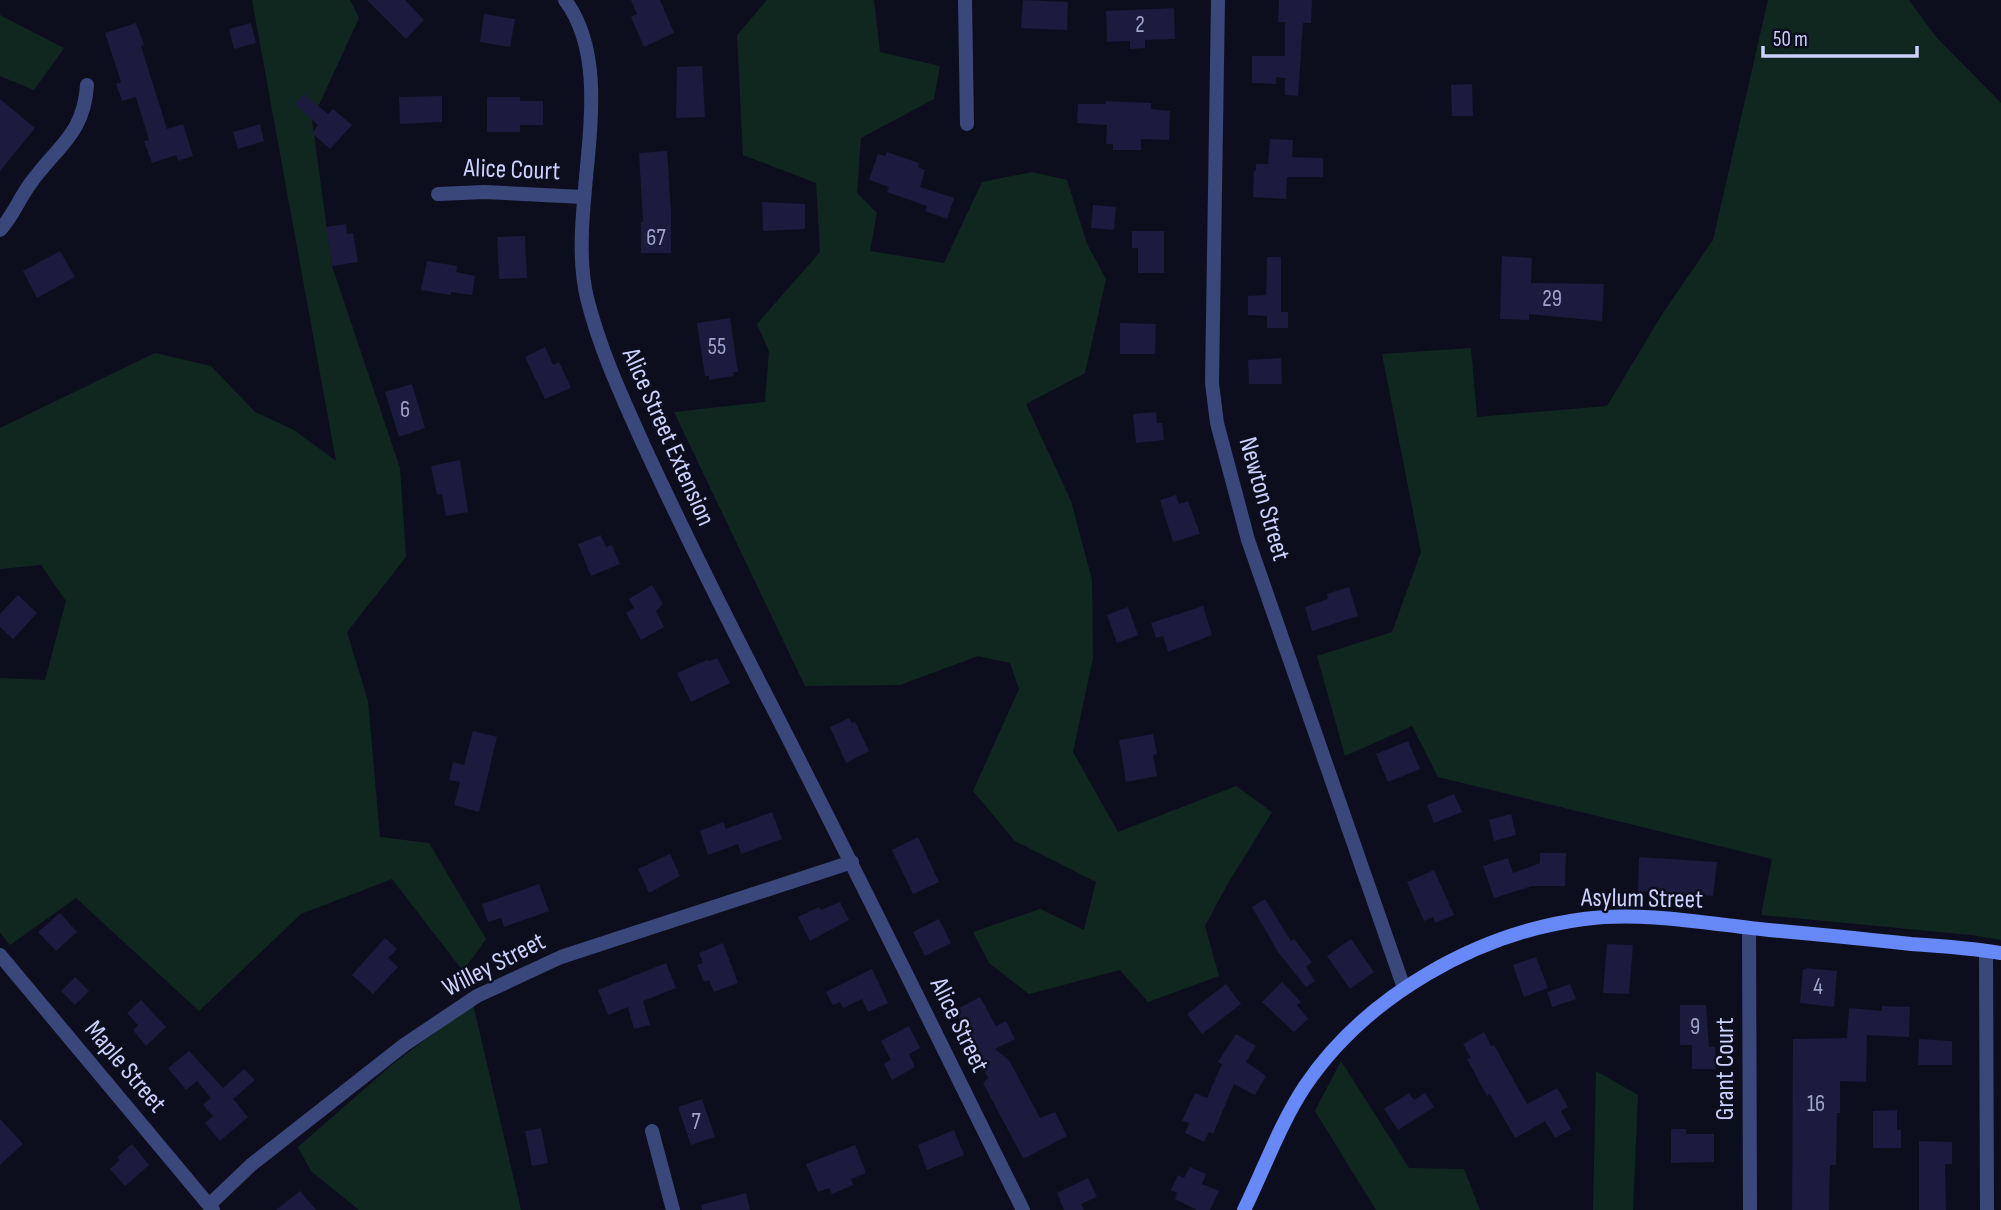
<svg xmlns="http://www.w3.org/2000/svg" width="2001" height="1210" viewBox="0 0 2001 1210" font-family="'Sofia Sans Condensed',sans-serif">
  <rect width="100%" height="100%" fill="#0d0e1d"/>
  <g fill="#102720">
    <polygon points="252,0 350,0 359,18 312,120 332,266 400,468 406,557 347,632 368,701 380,837 429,843 486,939 463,971 392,879 301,914 199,1011 76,898 10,945 0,933 0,678 45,680 66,601 41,565 0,569 0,428 155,353 211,366 255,412 294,430 336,461"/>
    <polygon points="767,0 874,0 880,52 940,66 934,99 861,138 857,193 877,213 870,251 944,263 982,182 1032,172 1067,180 1087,244 1106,279 1085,373 1026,404 1071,501 1092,580 1093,658 1073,752 1118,832 1236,786 1272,812 1227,885 1205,926 1219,976 1148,1002 1120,970 1029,994 989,963 973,932 1040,909 1084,930 1096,882 1015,841 973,791 1019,689 1010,663 978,656 900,685 805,686 674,412 765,402 769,351 757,324 820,252 816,183 743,155 737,35"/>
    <polygon points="1768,0 1909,0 1936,37 2001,103 2001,940 1971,935 1761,915 1772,859 1438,777 1412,726 1345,756 1317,656 1392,632 1421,552 1382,354 1471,348 1477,417 1607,406 1663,313 1713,240"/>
    <polygon points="0,15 64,48 34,90 0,76"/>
    <polygon points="473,1004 521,1210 359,1210 311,1171 298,1147 393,1064"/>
    <polygon points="1341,1061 1409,1168 1464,1169 1480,1210 1376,1210 1315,1111"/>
    <polygon points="1596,1071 1638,1095 1633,1210 1593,1210"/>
  </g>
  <g fill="#1a1b3d">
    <polygon points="367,0 405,0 424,20 406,39"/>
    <polygon points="631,0 660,0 674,33 644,47 631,17 637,14"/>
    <polygon points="1023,0 1068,2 1067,30 1021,28"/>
    <polygon points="1279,0 1312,0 1311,23 1303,23 1298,96 1285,95 1285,78 1276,77 1276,84 1252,83 1252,56 1285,56 1285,22 1278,22"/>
    <polygon points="1174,8 1175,39 1145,40 1145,48 1130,49 1130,41 1107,42 1106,11"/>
    <polygon points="484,14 515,19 510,47 480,42"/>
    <polygon points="136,23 144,45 141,46 167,129 183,124 193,156 178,161 176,155 152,163 144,141 149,140 136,97 122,101 116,84 121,82 105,33"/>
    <polygon points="251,23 256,43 234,49 229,29"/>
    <polygon points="702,66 705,117 676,118 677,67"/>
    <polygon points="1472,84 1473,116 1452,116 1451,85"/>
    <polygon points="304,94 328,114 333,109 352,125 330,149 312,133 318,125 295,104"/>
    <polygon points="442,96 442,122 400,124 399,97"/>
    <polygon points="487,97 520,97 520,101 543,101 543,125 520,125 520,132 487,132"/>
    <polygon points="0,99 35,128 0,171"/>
    <polygon points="1106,101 1151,103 1151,109 1170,111 1169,140 1141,139 1141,150 1113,150 1113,144 1106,144 1107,125 1077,123 1078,104 1106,104"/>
    <polygon points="260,124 264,141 238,149 233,132"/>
    <polygon points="1270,139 1293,140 1292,157 1323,158 1323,177 1287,177 1286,199 1253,197 1254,171 1256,170 1256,164 1268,164"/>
    <polygon points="667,151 671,212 671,253 641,253 641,222 643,222 639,153"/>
    <polygon points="887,152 919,163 918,167 925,170 920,187 954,198 947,219 925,211 927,206 887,192 889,187 869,180 878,154 885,156"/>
    <polygon points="762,202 805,204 805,229 763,231"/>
    <polygon points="1093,205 1116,207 1114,230 1091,228"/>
    <polygon points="346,224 347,234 353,233 358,262 332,266 326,227"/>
    <polygon points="1132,231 1164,231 1164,273 1138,273 1138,248 1132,248"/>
    <polygon points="525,236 527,278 499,279 497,237"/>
    <polygon points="60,251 75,277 37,298 23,271"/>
    <polygon points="1502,256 1532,258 1531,283 1604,284 1602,321 1529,314 1529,320 1500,319"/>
    <polygon points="1267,257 1281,257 1281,312 1288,312 1288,328 1267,328 1267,316 1248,315 1248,296 1266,295"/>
    <polygon points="427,261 457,266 456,272 475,276 472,295 451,292 451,295 421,290"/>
    <polygon points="730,318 738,372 733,372 734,376 709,380 709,376 705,376 697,323"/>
    <polygon points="1120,323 1156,324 1155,354 1120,354"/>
    <polygon points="545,347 553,365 559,362 571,388 545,399 525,357"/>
    <polygon points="1281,358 1282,384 1249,384 1248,360"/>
    <polygon points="412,384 425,428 399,437 385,392"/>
    <polygon points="1156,412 1157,423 1162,423 1164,440 1136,443 1133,414"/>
    <polygon points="460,460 468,512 446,516 442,494 437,495 431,466"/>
    <polygon points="1176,495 1179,504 1188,501 1200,534 1173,542 1160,500"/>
    <polygon points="601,535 606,547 612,545 620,564 591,576 578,544"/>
    <polygon points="652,585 663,604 656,611 664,627 641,640 626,613 634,608 629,599"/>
    <polygon points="1349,587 1358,616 1312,631 1305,607 1328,599 1327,594"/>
    <polygon points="18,595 37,613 13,639 0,627 0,614"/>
    <polygon points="1203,606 1212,635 1168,652 1163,636 1156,638 1151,623"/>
    <polygon points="1128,607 1138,635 1117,643 1107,615"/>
    <polygon points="717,658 730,683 691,702 677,673 707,660 710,661"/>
    <polygon points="849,718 852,723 855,722 869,751 846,763 830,727"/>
    <polygon points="473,731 497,737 479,812 454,805 460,782 449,780 453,762 464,765"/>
    <polygon points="1153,734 1157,754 1153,755 1157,776 1126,782 1119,740"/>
    <polygon points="1408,741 1420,769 1388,782 1376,754"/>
    <polygon points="1454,794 1462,812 1434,823 1427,805"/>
    <polygon points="772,812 782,839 741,854 738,844 708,855 700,831 723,822 726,829"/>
    <polygon points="1511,814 1516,835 1494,841 1489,820"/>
    <polygon points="918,837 939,882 913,894 892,850"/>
    <polygon points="1540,853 1566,853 1565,886 1532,886 1494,898 1483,866 1508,858 1513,873 1540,863"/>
    <polygon points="670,854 680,876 649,893 638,869"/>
    <polygon points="1639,857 1717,862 1713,896 1638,891"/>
    <polygon points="1434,870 1454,915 1435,923 1433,917 1424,921 1407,882"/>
    <polygon points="539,884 549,911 504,927 501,918 488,922 482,904"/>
    <polygon points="1265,899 1291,941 1294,939 1312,962 1306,967 1315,981 1306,987 1278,952 1252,907"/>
    <polygon points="840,902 849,920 810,941 798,917 819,907 821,910"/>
    <polygon points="60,913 77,932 56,951 38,932"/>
    <polygon points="939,919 951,943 925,956 913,932"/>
    <polygon points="385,938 397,949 388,958 398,967 373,994 352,975"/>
    <polygon points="1351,939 1374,972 1350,989 1327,956"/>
    <polygon points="723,943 738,983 714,992 709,980 704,982 697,965 703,963 699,953"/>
    <polygon points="1607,944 1633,945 1629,994 1603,993"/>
    <polygon points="1536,957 1548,988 1524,997 1513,965"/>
    <polygon points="666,963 676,988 643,1001 650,1025 634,1029 628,1007 608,1015 598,990"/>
    <polygon points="1807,968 1837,971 1834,1007 1800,1003 1803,970"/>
    <polygon points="872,969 888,1003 868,1012 862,999 843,1008 840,1002 833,1005 826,992"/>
    <polygon points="75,977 89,991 75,1005 61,991"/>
    <polygon points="1282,982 1301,1002 1297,1005 1308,1019 1294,1032 1262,1002"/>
    <polygon points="1226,984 1241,1004 1202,1034 1187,1014"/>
    <polygon points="1570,984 1576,999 1552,1007 1547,992"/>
    <polygon points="980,997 996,1026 1006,1021 1015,1039 995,1049 1009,1060 1040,1118 1055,1112 1067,1136 1027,1157 1023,1158 983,1083 988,1078 955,1010"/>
    <polygon points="141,1000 166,1027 146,1046 133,1030 138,1025 127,1013"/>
    <polygon points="1680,1005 1706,1005 1709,1047 1715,1047 1716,1069 1692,1069 1692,1045 1680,1045"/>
    <polygon points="1882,1006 1910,1007 1909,1037 1867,1035 1866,1082 1840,1081 1840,1113 1837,1113 1836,1165 1830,1165 1829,1210 1792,1210 1793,1039 1847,1038 1849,1008 1882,1011"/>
    <polygon points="909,1026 920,1048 909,1054 915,1067 892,1080 884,1064 891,1060 881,1041"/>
    <polygon points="1484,1032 1491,1046 1494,1045 1527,1104 1557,1088 1568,1107 1561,1111 1571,1129 1555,1138 1545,1121 1515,1138 1490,1094 1487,1096 1467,1059 1471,1058 1463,1044"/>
    <polygon points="1236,1034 1256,1046 1246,1062 1266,1076 1255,1095 1234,1084 1213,1134 1209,1132 1204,1142 1185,1133 1189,1123 1182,1121 1195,1093 1207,1098 1222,1064 1218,1062"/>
    <polygon points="1919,1039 1952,1041 1952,1065 1918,1065"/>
    <polygon points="189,1051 223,1088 244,1069 255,1080 233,1099 248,1117 220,1141 205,1123 221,1109 213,1116 203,1105 211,1098 197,1081 186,1090 168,1068"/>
    <polygon points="1409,1093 1414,1100 1425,1093 1434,1107 1398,1130 1384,1109"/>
    <polygon points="702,1099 715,1137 691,1145 678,1107"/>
    <polygon points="1897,1110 1897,1130 1901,1130 1901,1148 1873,1148 1873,1111"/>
    <polygon points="0,1119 23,1144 0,1165"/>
    <polygon points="541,1128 548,1163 532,1166 525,1131"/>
    <polygon points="1671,1129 1686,1129 1686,1134 1714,1134 1714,1162 1671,1163"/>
    <polygon points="954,1130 964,1155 927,1170 918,1145"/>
    <polygon points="1919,1141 1952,1142 1952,1164 1945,1164 1946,1210 1919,1210"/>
    <polygon points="132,1144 149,1165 125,1186 110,1169 120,1160 117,1157"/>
    <polygon points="855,1145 866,1173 851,1179 853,1185 832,1194 829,1188 818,1192 806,1164"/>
    <polygon points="1190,1167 1206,1174 1202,1184 1219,1191 1210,1210 1197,1210 1175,1199 1177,1193 1171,1190 1178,1175 1184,1178"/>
    <polygon points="1088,1178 1097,1197 1081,1204 1084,1210 1064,1210 1057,1193"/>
    <polygon points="300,1191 316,1210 276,1210"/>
    <polygon points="746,1193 750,1210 702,1210 701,1205"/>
  </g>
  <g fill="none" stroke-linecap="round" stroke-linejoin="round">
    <g stroke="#3a477a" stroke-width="14">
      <path d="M565,0C622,76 565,207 587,298C600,350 622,397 644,446C682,528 722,609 763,689C852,862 937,1036 1023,1210"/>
      <polyline points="965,0 967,124"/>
      <polyline points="1218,0 1212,383 1217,423 1248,540 1404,988"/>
      <polyline points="438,194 485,192 583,197"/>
      <path d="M0,230C13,216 19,199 30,184C56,147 84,135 87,85"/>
      <polyline points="1749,928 1750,1210"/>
      <polyline points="1986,951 1987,1210"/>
      <polyline points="0,955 213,1210"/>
      <polyline points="652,1131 673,1210"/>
      <polyline points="209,1205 251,1165 404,1045 477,996 561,957 852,862"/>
    </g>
    <path stroke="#6788f7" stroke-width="14" d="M1244,1210C1264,1169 1280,1124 1305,1086C1366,996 1477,933 1584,919C1642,911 1710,924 1769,930C1816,934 1864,939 1911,944C1941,946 1971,948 2001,953"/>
  </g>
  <g text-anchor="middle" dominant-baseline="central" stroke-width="5" stroke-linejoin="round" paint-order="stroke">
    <g font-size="23" fill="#9fa4cc">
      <text x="1140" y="25">2</text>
      <text x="656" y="238">67</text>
      <text x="1552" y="299">29</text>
      <text x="717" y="347">55</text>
      <text x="405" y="410">6</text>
      <text x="1818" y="987">4</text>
      <text x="1695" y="1027">9</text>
      <text x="1816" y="1104">16</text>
      <text x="696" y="1122">7</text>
    </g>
    <g font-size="26" fill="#cbd2fc" stroke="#0d0e1d">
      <text transform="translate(512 170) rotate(2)">Alice Court</text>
      <text transform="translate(668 437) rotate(66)">Alice Street Extension</text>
      <text transform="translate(1264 499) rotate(74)">Newton Street</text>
      <text transform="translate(1642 899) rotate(1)">Asylum Street</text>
      <text transform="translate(494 965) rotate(-27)">Willey Street</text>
      <text transform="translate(959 1025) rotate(64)">Alice Street</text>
      <text transform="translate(125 1067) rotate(50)">Maple Street</text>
      <text transform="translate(1725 1069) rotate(-90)">Grant Court</text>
    </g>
  </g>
  <path d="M1763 46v10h154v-10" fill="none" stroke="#cbd2fc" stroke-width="3.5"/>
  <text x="1773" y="46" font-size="21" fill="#cbd2fc" stroke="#0d0e1d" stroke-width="5" paint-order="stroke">50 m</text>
</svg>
